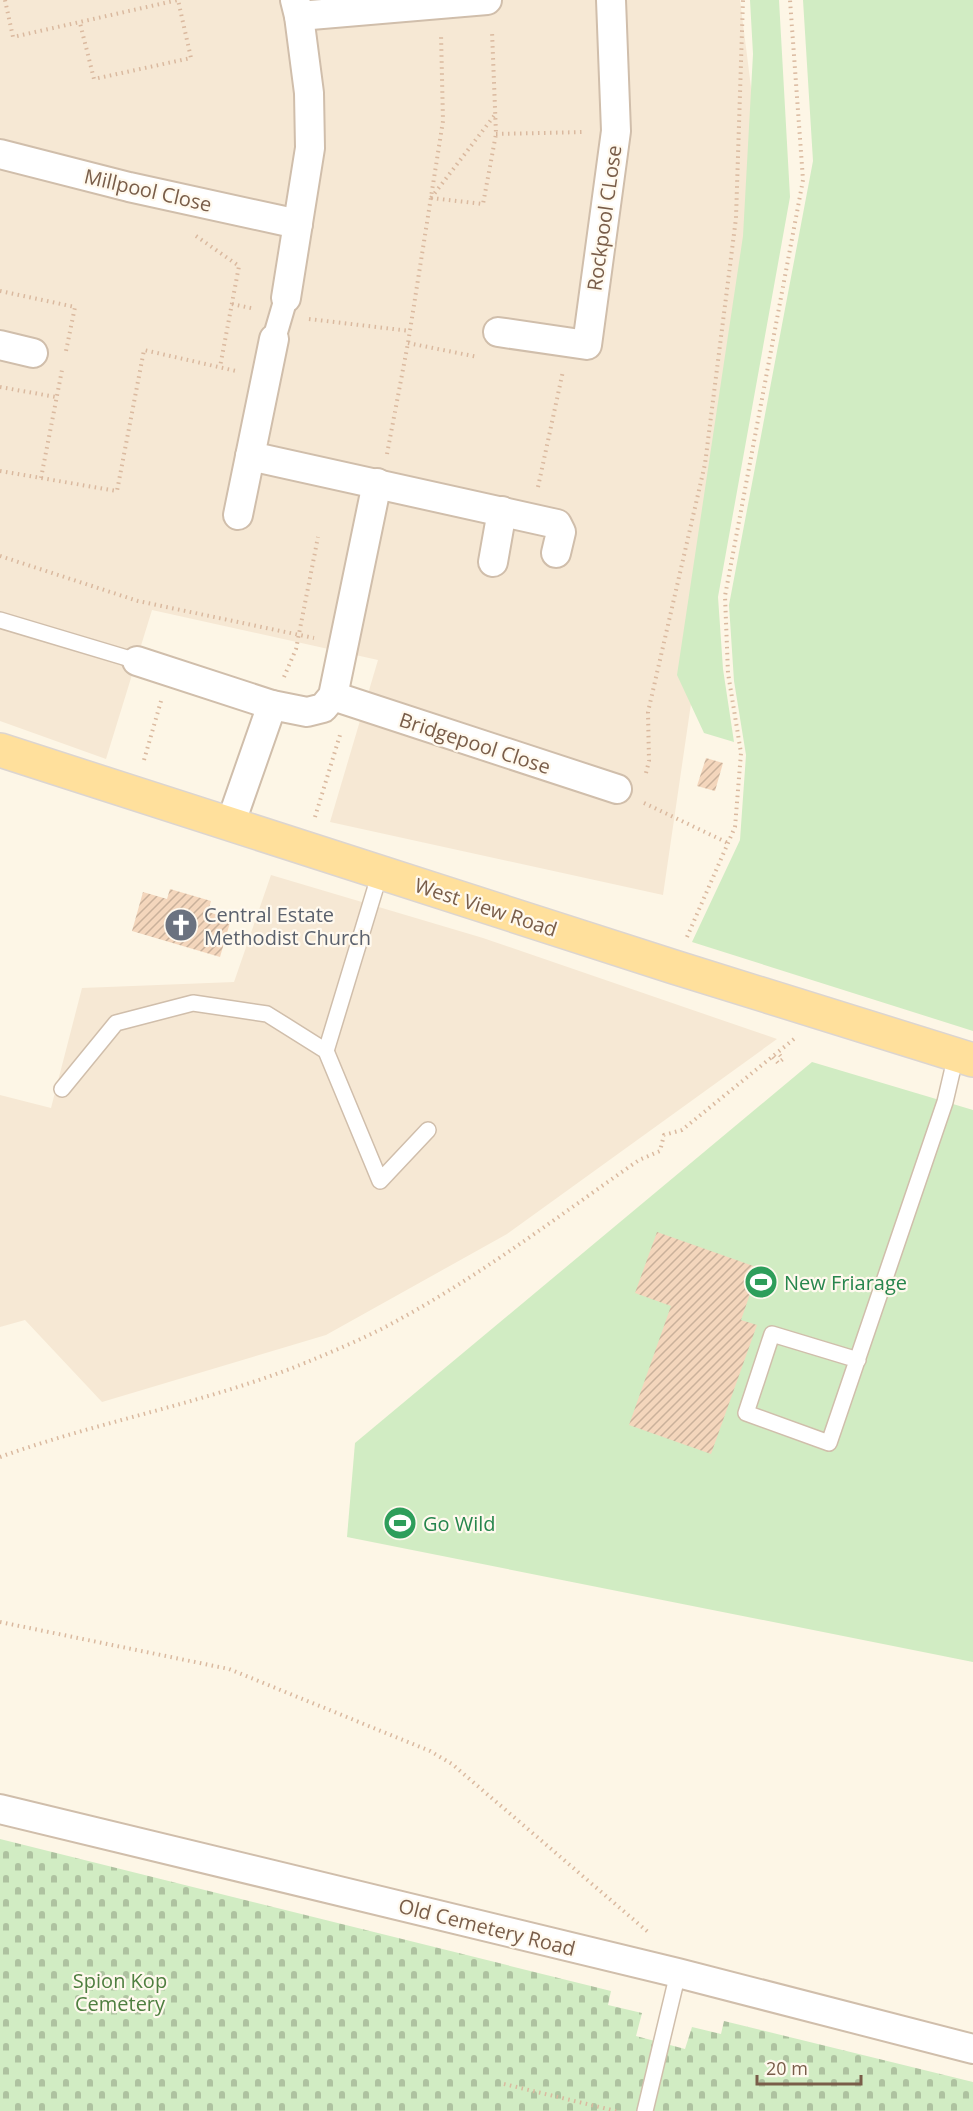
<svg xmlns="http://www.w3.org/2000/svg" width="973" height="2111" viewBox="0 0 973 2111" font-family="'Open Sans',sans-serif">
  <defs>
    <pattern id="cemetery-stones" width="16" height="16" patternUnits="userSpaceOnUse" patternTransform="scale(1.5)"><rect width="16" height="16" fill="#d1ecc3"/><path d="M2 7V4a2 2 0 0 1 4 0v3zM10 15v-3a2 2 0 0 1 4 0v3z" fill="#aec2a0"/></pattern>
    <pattern id="building-hatch" width="6" height="6" patternUnits="userSpaceOnUse" patternTransform="scale(1.5)"><rect width="6" height="6" fill="#f4d6bc"/><path d="M-1 1l2-2M0 6l6-6M5 7l2-2" fill="none" stroke="#cab19b"/></pattern>
  </defs>
  <rect width="100%" height="100%" fill="#fdf6e6"/>
  <g fill="#f6e8d4">
    <polygon points="0,0 740,0 765,198 663,895 330,822 378,660 152,610 106,759 0,721"/>
    <polygon points="271,875 483,938 777,1039 507,1234 326,1335 102,1402 25,1320 0,1327 0,1095 51,1108 82,988 234,982"/>
  </g>
  <g fill="#d1ecc3">
    <polygon points="750,0 779,0 790,197 718,597 723,669 734,742 704,733 677,675 743,236 753,54"/>
    <polygon points="803,0 973,0 973,1031 692,942 740,840 746,755 734,681 729,605 813,161"/>
    <polygon points="812,1062 973,1110 973,1662 347,1537 355,1443"/>
  </g>
  <polygon fill="url(#cemetery-stones)" points="0,1839 611,1991 608,2005 642,2013 636,2036 685,2049 692,2027 721,2034 724,2021 973,2082 973,2111 0,2111"/>
  <g fill="url(#building-hatch)">
    <polygon points="706,758 723,763 715,791 697,786"/>
    <polygon points="170,889 211,901 208,912 231,919 220,957 132,931 143,892 167,899"/>
    <polygon points="657,1232 759,1268 741,1320 757,1325 711,1454 629,1425 671,1306 635,1293"/>
  </g>
  <g fill="none" stroke-linecap="round" stroke-linejoin="round">
    <g stroke="#d0beab" stroke-width="18">
      <g id="service">
        <polyline points="0,620 137,661"/>
        <polyline points="326,1051 380,873"/>
        <polyline points="62,1089 116,1023 193,1003 267,1014 326,1051 380,1181 428,1130"/>
        <polyline points="858,1360 772,1334 746,1413 829,1443 945,1102 956,1055"/>
        <polyline points="645,2111 678,1973"/>
      </g>
    </g>
    <g stroke="#d0beab" stroke-width="26">
      <polyline id="pedestrian" points="274,339 286,298"/>
    </g>
    <g stroke="#d0beab" stroke-width="32">
      <g id="minor">
        <polyline points="299,16 487,0"/>
        <polyline points="0,154 129,187 298,224"/>
        <polyline points="286,298 310,148 309,93 299,16 295,0"/>
        <polyline points="498,332 587,345 616,131 611,0"/>
        <polyline points="0,345 33,353"/>
        <polyline points="250,456 557,524 561,532 556,553"/>
        <polyline points="238,515 274,339"/>
        <polyline points="493,562 502,511"/>
        <polyline points="137,661 272,705"/>
        <polyline points="333,696 617,789"/>
        <polyline points="230,825 272,705 307,712 323,708 333,696 377,483"/>
        <polyline points="0,1809 678,1973 973,2049"/>
      </g>
    </g>
    <g stroke="#dcd5d0" stroke-width="36">
      <polyline id="primary" points="0,750 674,967 973,1060"/>
    </g>
    <g stroke="#dab99f" stroke-width="4" stroke-dasharray="1.5 4.5" stroke-linecap="butt">
      <polyline points="5,0 13,37 178,0 191,58 94,79 80,23"/>
      <polyline points="496,134 585,132"/>
      <polyline points="431,198 483,204 496,134 492,31"/>
      <polyline points="431,198 494,116"/>
      <polyline points="196,236 239,266 220,367"/>
      <polyline points="0,291 75,307 66,351"/>
      <polyline points="232,304 255,309"/>
      <polyline points="309,319 410,331"/>
      <polyline points="408,343 478,357"/>
      <polyline points="0,387 56,397"/>
      <polyline points="387,454 408,343 443,121 441,34"/>
      <polyline points="0,471 117,491 144,350 236,371"/>
      <polyline points="41,478 62,370"/>
      <polyline points="538,487 563,371"/>
      <polyline points="0,556 138,601 314,638"/>
      <polyline points="284,677 296,649 318,537"/>
      <polyline points="144,760 161,701"/>
      <polyline points="646,773 649,761 648,712 705,464 736,218 743,0"/>
      <polyline points="644,803 728,843"/>
      <polyline points="315,817 340,735"/>
      <polyline points="687,937 735,827 741,753 728,673 725,596 803,180 790,0"/>
      <polyline points="773,1057 778,1063 783,1059 778,1053"/>
      <path d="M0,1457C100,1421 206,1403 305,1363C336,1350 370,1336 400,1319C484,1273 560,1215 639,1160L660,1151L664,1135L682,1130L794,1039"/>
      <polyline points="0,1622 229,1669 430,1751 452,1764 648,1932"/>
      <polyline points="504,2084 616,2111"/>
    </g>
    <use href="#service" stroke="#fff" stroke-width="15"/>
    <use href="#pedestrian" stroke="#fff" stroke-width="22"/>
    <use href="#minor" stroke="#fff" stroke-width="28"/>
    <use href="#primary" stroke="#ffe09c" stroke-width="33"/>
  </g>
  <defs>
    <g id="church-disc" transform="scale(1.725)"><circle r="9.5" fill="#6b7280" stroke="#fff9ee"/><path d="M-1.2-6h2.4v3.5h3.3v2.4h-3.3V6h-2.4V-.1h-3.3v-2.4h3.3Z" fill="#fff"/></g>
    <g id="stadium-disc" transform="scale(1.725)"><circle r="9.5" fill="#2e9e5b" stroke="#fff9ee"/><path d="M0-5a6.5 5 0 1 0 0 10a6.5 5 0 1 0 0-10ZM-3.5-1.8h7v3.6h-7Z" fill="#fff"/></g>
  </defs>
  <g fill-rule="evenodd">
    <use href="#church-disc" x="181" y="925"/>
    <use href="#stadium-disc" x="761" y="1282"/>
    <use href="#stadium-disc" x="400" y="1523"/>
  </g>
  <g text-anchor="middle" dominant-baseline="central" stroke-width="4.5" stroke-linejoin="round" paint-order="stroke">
    <g font-size="20" fill="#795d49" stroke="#fff9ee">
      <text transform="translate(148 190) rotate(13)">Millpool Close</text>
      <text transform="translate(604 218) rotate(-82)">Rockpool CLose</text>
      <text transform="translate(475 743) rotate(18)">Bridgepool Close</text>
      <text transform="translate(486 907) rotate(18)">West View Road</text>
      <text transform="translate(487 1927) rotate(14)">Old Cemetery Road</text>
    </g>
    <g font-size="20" fill="#5b616d" stroke="#fff9ee" text-anchor="start">
      <text x="204" y="914">Central Estate<tspan x="204" dy="23">Methodist Church</tspan></text>
    </g>
    <g font-size="20" fill="#27864d" stroke="#fff9ee" text-anchor="start">
      <text x="784" y="1282">New Friarage</text>
      <text x="423" y="1523">Go Wild</text>
    </g>
    <g font-size="20" fill="#4f7f40" stroke="#fff9ee">
      <text x="120" y="1980">Spion Kop<tspan x="120" dy="23">Cemetery</tspan></text>
    </g>
  </g>
  <path d="M757 2075v9h104v-9" fill="none" stroke="#795d49" stroke-width="3"/>
  <text x="766" y="2075" font-size="18" fill="#795d49" stroke="#fff9ee" stroke-width="4.5" paint-order="stroke">20 m</text>
</svg>
